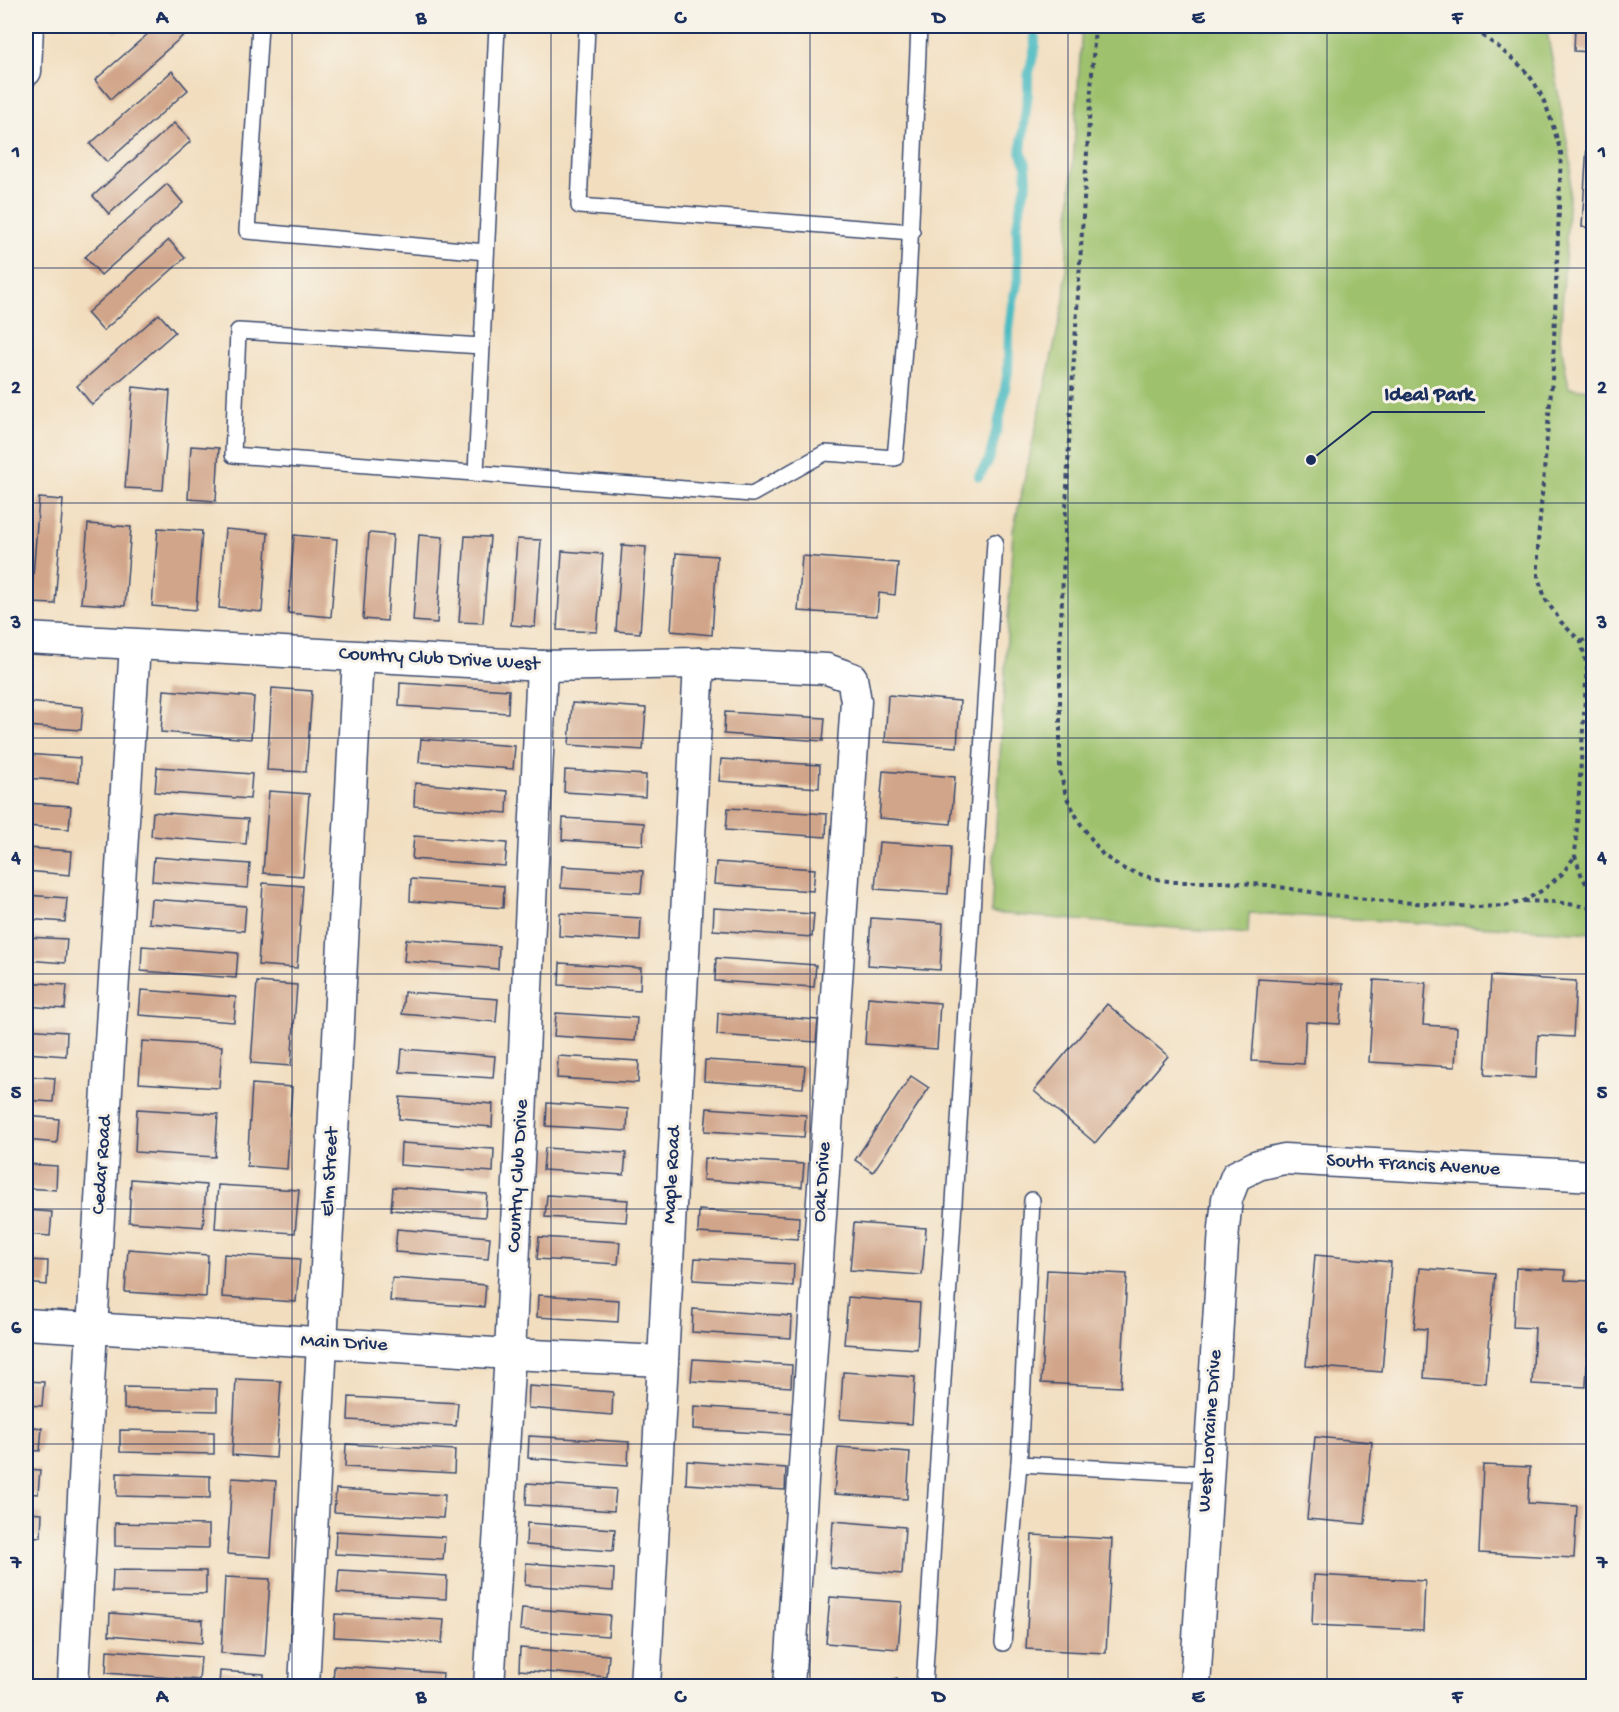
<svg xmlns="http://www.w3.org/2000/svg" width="1619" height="1712" viewBox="0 0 1619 1712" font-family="'Gochi Hand',sans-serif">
  <rect width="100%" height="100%" fill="#f7f3e8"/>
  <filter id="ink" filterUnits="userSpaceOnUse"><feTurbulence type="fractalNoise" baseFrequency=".0167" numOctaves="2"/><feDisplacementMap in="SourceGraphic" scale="12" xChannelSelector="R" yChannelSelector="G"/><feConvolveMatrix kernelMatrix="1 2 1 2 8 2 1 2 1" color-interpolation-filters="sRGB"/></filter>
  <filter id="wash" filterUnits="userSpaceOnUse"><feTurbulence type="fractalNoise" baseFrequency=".008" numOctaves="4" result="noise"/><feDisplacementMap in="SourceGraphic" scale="24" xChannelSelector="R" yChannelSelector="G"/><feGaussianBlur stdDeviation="1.35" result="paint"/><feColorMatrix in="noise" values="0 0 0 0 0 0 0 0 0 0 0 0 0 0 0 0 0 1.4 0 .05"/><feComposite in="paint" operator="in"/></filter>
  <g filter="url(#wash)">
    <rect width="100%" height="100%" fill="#f2debf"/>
    <polygon fill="#9dc16c" stroke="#5c7865" stroke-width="1.5" points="1082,26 1546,26 1571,163 1560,339 1569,388 1593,390 1593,933 1249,913 1248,934 991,913 1013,531 1064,301"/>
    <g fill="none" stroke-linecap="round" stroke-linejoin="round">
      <polyline stroke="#4dbcc2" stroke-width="10" points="979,476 989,460 1001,412 1008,371 1009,330 1012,305 1018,280 1017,226 1021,203 1027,182 1026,164 1021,151 1028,92 1028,77 1035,47 1034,26"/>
    </g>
    <g id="blocks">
      <g fill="#d1a589">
        <polygon points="110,26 124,26 116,32"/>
        <polygon points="157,26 194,26 111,99 95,80"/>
        <polygon points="1575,26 1594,26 1594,52 1574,51"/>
        <polygon points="1592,63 1594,63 1594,228 1582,227"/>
        <polygon points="172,71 188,90 107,162 90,144"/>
        <polygon points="174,123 191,141 109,214 93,196"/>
        <polygon points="167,184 183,203 101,275 85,257"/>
        <polygon points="169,240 185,258 103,331 87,313"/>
        <polygon points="159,314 175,332 92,405 77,386"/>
        <polygon points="133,387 170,391 163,490 125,488"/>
        <polygon points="191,446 219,448 216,501 188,499"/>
        <polygon points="39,498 63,500 55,604 31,603"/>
        <polygon points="88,524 131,527 125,606 81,603"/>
        <polygon points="158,528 202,531 196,610 152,606"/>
        <polygon points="225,529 268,533 262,612 219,608"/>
        <polygon points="369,533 393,535 387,621 363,619"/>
        <polygon points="294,535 337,539 331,617 288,613"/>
        <polygon points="419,535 443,537 437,623 413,621"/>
        <polygon points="465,536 490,537 483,623 459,622"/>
        <polygon points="517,539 541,540 535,627 511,625"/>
        <polygon points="622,545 646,547 640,633 616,631"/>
        <polygon points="562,551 603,554 597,632 557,630"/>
        <polygon points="676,553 717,556 712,635 671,631"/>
        <polygon points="802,556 898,563 895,595 879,593 877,616 798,611"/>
        <polygon points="400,683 509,690 508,713 399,706"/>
        <polygon points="272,688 312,691 306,772 267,770"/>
        <polygon points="164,690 254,697 251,739 161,732"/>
        <polygon points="888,695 960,701 957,747 885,742"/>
        <polygon points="26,702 83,707 81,730 26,726"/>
        <polygon points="572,703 646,708 643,750 569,745"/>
        <polygon points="725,712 825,718 823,741 724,734"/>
        <polygon points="421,739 515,746 513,769 419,762"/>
        <polygon points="26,754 80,758 79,782 26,778"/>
        <polygon points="721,759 820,765 819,788 719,781"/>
        <polygon points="157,767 252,774 250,799 155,792"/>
        <polygon points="565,770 646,775 645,797 564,792"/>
        <polygon points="883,771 955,777 951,824 879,818"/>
        <polygon points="415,783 508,791 507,813 414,806"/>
        <polygon points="269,791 309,794 303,876 263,873"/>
        <polygon points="26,803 71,806 69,829 26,826"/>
        <polygon points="728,808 827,814 826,837 726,830"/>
        <polygon points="153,812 248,819 246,844 151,836"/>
        <polygon points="563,818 644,823 643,845 562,840"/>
        <polygon points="414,836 507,843 505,866 412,859"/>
        <polygon points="879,842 951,847 948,894 875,889"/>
        <polygon points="26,848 72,851 70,875 26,871"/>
        <polygon points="154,857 250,864 248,888 152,881"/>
        <polygon points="716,862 815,869 813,891 714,884"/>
        <polygon points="562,866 643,871 641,893 561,888"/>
        <polygon points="411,879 504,886 503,908 410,901"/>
        <polygon points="263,883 303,886 297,968 258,965"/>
        <polygon points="26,895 67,898 65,922 26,919"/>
        <polygon points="151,899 246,906 244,931 149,923"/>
        <polygon points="714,908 814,914 812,937 713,930"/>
        <polygon points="560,913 641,918 640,941 559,936"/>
        <polygon points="871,918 943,923 940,970 868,965"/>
        <polygon points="26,937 67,939 65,963 26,960"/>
        <polygon points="406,939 499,946 498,969 404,961"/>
        <polygon points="142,946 238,953 236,978 141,971"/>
        <polygon points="716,958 816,965 814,987 715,981"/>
        <polygon points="560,963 641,968 640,990 559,985"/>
        <polygon points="1491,976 1576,981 1573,1037 1538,1035 1536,1078 1485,1075"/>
        <polygon points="1258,979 1343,984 1340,1024 1306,1022 1304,1064 1252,1061"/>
        <polygon points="1374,980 1426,983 1423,1025 1457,1027 1455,1067 1369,1062"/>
        <polygon points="26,982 67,985 65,1009 26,1006"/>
        <polygon points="257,982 297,985 291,1066 251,1063"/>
        <polygon points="141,990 236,997 234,1022 139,1015"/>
        <polygon points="404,992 498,999 496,1022 402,1014"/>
        <polygon points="868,997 940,1003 937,1049 865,1044"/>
        <polygon points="1107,1004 1168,1056 1095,1143 1034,1091"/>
        <polygon points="556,1013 637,1018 635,1041 554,1036"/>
        <polygon points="718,1013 818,1020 816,1042 717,1035"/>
        <polygon points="26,1029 67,1032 66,1056 26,1053"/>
        <polygon points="142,1041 222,1046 219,1088 139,1083"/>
        <polygon points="402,1049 495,1056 493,1078 400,1072"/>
        <polygon points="558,1056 639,1061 638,1083 557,1078"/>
        <polygon points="705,1060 805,1066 803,1088 704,1081"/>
        <polygon points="26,1076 55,1078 53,1102 26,1100"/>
        <polygon points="911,1076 929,1088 873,1172 855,1160"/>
        <polygon points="252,1084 292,1087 287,1169 247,1166"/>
        <polygon points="400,1097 493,1104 492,1127 399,1119"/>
        <polygon points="547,1103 628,1109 627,1131 546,1126"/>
        <polygon points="707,1108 806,1115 804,1137 705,1131"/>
        <polygon points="137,1109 218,1114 215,1157 135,1152"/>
        <polygon points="26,1116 59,1119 57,1143 26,1140"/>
        <polygon points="401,1143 494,1149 493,1172 400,1165"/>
        <polygon points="545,1148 626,1153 624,1175 543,1170"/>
        <polygon points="704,1158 804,1164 802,1187 703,1180"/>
        <polygon points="26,1164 57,1166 56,1190 26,1188"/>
        <polygon points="131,1179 206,1185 203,1227 129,1222"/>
        <polygon points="218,1185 299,1190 295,1233 215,1228"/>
        <polygon points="393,1187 487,1194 485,1217 391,1210"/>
        <polygon points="547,1195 628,1200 626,1222 545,1217"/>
        <polygon points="26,1210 52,1212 50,1236 26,1234"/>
        <polygon points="699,1210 799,1217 798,1239 698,1233"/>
        <polygon points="854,1223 926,1228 922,1275 850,1270"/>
        <polygon points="397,1229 490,1237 488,1259 395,1252"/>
        <polygon points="539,1237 620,1242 618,1264 537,1259"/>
        <polygon points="128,1249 208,1255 206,1297 125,1292"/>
        <polygon points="224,1254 300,1259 296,1302 222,1297"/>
        <polygon points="1315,1255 1391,1262 1382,1372 1306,1366"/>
        <polygon points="695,1258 794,1264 793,1286 693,1280"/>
        <polygon points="26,1260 48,1261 47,1285 26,1283"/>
        <polygon points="1420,1268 1495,1274 1486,1383 1424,1378 1427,1329 1414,1328"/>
        <polygon points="1516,1268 1565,1270 1565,1280 1591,1281 1586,1387 1532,1384 1535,1328 1513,1327"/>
        <polygon points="1047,1270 1127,1274 1121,1387 1041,1383"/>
        <polygon points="392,1278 486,1285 484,1307 390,1301"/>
        <polygon points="538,1295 619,1300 618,1322 537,1317"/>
        <polygon points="848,1297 920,1303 917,1349 844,1344"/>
        <polygon points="693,1309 792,1316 791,1338 692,1332"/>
        <polygon points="693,1359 792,1365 791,1387 691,1381"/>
        <polygon points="843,1372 915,1377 912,1424 840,1419"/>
        <polygon points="236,1379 281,1381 276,1458 232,1455"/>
        <polygon points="26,1381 44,1382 42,1406 26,1405"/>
        <polygon points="529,1386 613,1392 612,1415 528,1408"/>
        <polygon points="124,1387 217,1389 217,1411 124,1409"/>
        <polygon points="349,1397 458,1403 456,1426 348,1420"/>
        <polygon points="694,1406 794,1413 793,1435 693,1429"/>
        <polygon points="26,1426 42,1428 40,1451 26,1450"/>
        <polygon points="120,1430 214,1432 214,1454 120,1452"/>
        <polygon points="529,1436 629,1442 628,1465 528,1458"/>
        <polygon points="1315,1437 1372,1442 1365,1524 1307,1519"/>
        <polygon points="346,1444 455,1450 454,1473 345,1467"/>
        <polygon points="838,1447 910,1452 907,1499 834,1494"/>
        <polygon points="687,1461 786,1468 785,1490 686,1484"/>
        <polygon points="1483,1465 1530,1467 1528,1503 1577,1506 1574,1558 1479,1553"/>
        <polygon points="26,1469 40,1470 38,1494 26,1493"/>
        <polygon points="117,1473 210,1476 210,1498 117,1496"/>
        <polygon points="232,1478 276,1481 271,1557 227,1554"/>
        <polygon points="527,1483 616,1489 614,1511 526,1505"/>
        <polygon points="336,1489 445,1495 443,1518 334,1512"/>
        <polygon points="26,1512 42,1513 41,1537 26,1536"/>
        <polygon points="833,1521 905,1527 902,1574 830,1568"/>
        <polygon points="115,1523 209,1525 209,1548 115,1546"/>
        <polygon points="527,1523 615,1529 613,1551 526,1545"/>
        <polygon points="336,1531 445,1537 443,1560 335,1554"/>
        <polygon points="1032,1535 1112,1539 1106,1653 1026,1649"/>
        <polygon points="26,1559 32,1559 31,1583 26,1583"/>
        <polygon points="526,1563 614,1569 613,1591 525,1585"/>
        <polygon points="113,1570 206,1571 206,1594 112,1592"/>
        <polygon points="339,1570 447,1576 446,1599 337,1593"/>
        <polygon points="1314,1575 1425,1581 1423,1630 1312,1625"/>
        <polygon points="225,1577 270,1579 265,1656 221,1653"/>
        <polygon points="830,1597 902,1602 898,1649 826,1643"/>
        <polygon points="522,1608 610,1615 608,1636 520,1630"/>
        <polygon points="110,1613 203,1620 202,1643 109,1635"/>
        <polygon points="335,1614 444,1620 442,1643 334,1637"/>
        <polygon points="26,1647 29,1648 27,1674 26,1674"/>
        <polygon points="520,1648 609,1655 607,1677 519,1670"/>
        <polygon points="107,1650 201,1657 199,1680 106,1673"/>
        <polygon points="334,1666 443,1673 442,1686 333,1686"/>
        <polygon points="220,1671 264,1674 264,1686 219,1686"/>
        <polygon points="897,1678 901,1686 876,1686"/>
      </g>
    </g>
  </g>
  <g filter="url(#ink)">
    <use href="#blocks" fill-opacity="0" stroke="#3b496d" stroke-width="1.5"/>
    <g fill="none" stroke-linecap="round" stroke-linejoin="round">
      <g stroke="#3b496d" stroke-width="18">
        <g id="service">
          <polyline points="260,26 247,231 486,252"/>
          <polyline points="587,26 579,206 912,232"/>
          <path d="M482,346L238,331L233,455L752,494L825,453L895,458C909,314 913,170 919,26"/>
          <polyline points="476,473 497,26"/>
          <polyline points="1032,1200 1019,1464 1209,1474"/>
          <polyline points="1003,1643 1019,1464"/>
          <polyline points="924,1686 995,542"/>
        </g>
      </g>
      <g stroke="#3b496d" stroke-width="33">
        <g id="minor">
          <polyline points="26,71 28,26"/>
          <polyline points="26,638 542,666 699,663 827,669 852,678 856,701 789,1686"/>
          <polyline points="26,1324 510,1354 663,1361"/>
          <polyline points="73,1686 92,1328 135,645"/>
          <polyline points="304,1686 358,657"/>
          <polyline points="489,1686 510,1354 542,666"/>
          <polyline points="645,1686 663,1361 699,663"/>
          <polyline points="1195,1686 1224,1228 1227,1199 1236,1176 1258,1165 1284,1159 1594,1176"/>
        </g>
      </g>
      <g stroke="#3b496d" stroke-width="4" stroke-dasharray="4.5 4.5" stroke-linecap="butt">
        <polyline points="1095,26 1070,421 1060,643 1060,771 1066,796 1080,823 1103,855 1124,869 1152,878 1173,882 1222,882 1267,885 1323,894 1384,901 1475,907 1505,906 1524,901 1543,890 1562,874 1575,856"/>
        <polyline points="1391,26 1441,26"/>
        <path d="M1457,26C1473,28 1485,37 1498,47C1507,55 1518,62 1526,72C1545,93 1553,126 1561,153L1553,368L1538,541V578L1546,600L1561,622L1581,642L1587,666L1575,856L1582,877L1594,895"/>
        <polyline points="1581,642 1594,634"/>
        <polyline points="1524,901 1556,902 1594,908"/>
      </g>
      <use href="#service" stroke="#fff" stroke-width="15"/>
      <use href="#minor" stroke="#fff" stroke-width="30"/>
    </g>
  </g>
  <path fill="none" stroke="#1b2f5e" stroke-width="1.5" stroke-opacity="0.55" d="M292,26V1686M551,26V1686M810,26V1686M1068,26V1686M1327,26V1686M26,268H1594M26,503H1594M26,738H1594M26,974H1594M26,1209H1594M26,1444H1594"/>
  <g text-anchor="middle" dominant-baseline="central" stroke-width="6" stroke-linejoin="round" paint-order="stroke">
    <g font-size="20" fill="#1b2f5e" stroke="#f7f3e8">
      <text transform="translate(439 660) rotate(3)">Country Club Drive West</text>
      <text transform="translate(103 1165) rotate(-86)">Cedar Road</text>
      <text transform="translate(1413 1166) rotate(3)">South Francis Avenue</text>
      <text transform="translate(331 1172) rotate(-87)">Elm Street</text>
      <text transform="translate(673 1175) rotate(-87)">Maple Road</text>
      <text transform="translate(519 1176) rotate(-87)">Country Club Drive</text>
      <text transform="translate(823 1182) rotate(-86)">Oak Drive</text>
      <text transform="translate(344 1344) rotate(3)">Main Drive</text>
      <text transform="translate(1211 1431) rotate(-86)">West Lorraine Drive</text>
    </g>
  </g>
  <path fill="none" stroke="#1b2f5e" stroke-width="2" d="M1311 460L1372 412H1485"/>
  <circle fill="#1b2f5e" stroke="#f7f3e8" stroke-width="2" cx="1311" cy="460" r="6"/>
  <g font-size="21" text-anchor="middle" font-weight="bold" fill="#1b2f5e" stroke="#f7f3e8" stroke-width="6" stroke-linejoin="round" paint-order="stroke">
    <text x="1429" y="400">Ideal Park</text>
  </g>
  <rect width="1619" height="1712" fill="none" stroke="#f7f3e8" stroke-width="66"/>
  <rect x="33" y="33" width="1553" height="1646" fill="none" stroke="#1b2f5e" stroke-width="2"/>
  <g font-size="20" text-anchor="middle" font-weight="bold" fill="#1b2f5e">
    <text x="162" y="23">A</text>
    <text x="421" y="23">B</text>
    <text x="680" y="23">C</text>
    <text x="939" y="23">D</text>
    <text x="1198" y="23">E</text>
    <text x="1457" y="23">F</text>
    <text x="16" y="157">1</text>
    <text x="1602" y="157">1</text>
    <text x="16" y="393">2</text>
    <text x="1602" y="393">2</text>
    <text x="16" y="628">3</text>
    <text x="1602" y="628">3</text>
    <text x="16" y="863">4</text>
    <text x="1602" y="863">4</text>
    <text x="16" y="1098">5</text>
    <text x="1602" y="1098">5</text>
    <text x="16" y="1333">6</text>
    <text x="1602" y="1333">6</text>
    <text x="16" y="1568">7</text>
    <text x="1602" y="1568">7</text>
    <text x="162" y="1702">A</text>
    <text x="421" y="1702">B</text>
    <text x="680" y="1702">C</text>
    <text x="939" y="1702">D</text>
    <text x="1198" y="1702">E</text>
    <text x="1457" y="1702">F</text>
  </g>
</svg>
